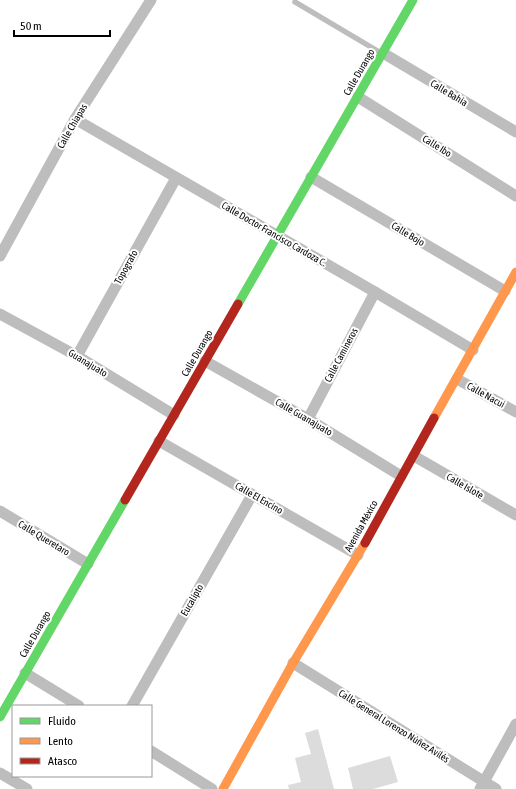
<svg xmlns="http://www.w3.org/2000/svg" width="516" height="789" viewBox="0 0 516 789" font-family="'Asap Condensed',sans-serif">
  <rect width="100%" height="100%" fill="#fff"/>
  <g fill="#dcdcdc">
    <polygon points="318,729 334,789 289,789 288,785 301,782 295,758 311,754 305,733"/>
    <polygon points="390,756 398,782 373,789 353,789 348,768"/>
  </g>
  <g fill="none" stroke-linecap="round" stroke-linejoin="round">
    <polyline stroke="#bdbdbd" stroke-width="5.5" points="295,2 381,53"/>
    <g stroke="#bdbdbd" stroke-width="11">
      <polyline points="383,53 516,132"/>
      <polyline points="358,97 516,196"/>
      <polyline points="75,119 375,292 473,350"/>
      <polyline points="311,177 505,291"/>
      <polyline points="0,256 75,119 151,0"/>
      <polyline points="0,314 77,356 174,415"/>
      <polyline points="77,356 176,178"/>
      <polyline points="205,361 308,419 401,476"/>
      <polyline points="457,379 516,412"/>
      <polyline points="308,419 375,292"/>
      <polyline points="159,441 358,555"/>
      <polyline points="414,456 516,515"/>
      <polyline points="0,511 88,564"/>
      <polyline points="293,663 496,789"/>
      <polyline points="25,673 79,706"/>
      <polyline points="132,706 252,495"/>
      <polyline points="151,751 212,789"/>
      <polyline points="0,773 27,789"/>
      <polyline points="480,789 516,724"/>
    </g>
    <g stroke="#63d668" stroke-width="9">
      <polyline points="238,304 413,0"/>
      <polyline points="0,717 125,500"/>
    </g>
    <g stroke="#ff974d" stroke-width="9">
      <polyline points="434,418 516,272"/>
      <polyline points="223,789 293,663 365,543"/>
    </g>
    <g stroke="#b3261e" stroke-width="9">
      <polyline points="125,500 238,304"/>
      <polyline points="365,543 434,418"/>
    </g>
  </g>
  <g text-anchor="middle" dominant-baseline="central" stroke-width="4" stroke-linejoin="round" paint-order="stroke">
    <g font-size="10" fill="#000" stroke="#fff">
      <text transform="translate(359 72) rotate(-60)">Calle Durango</text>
      <text transform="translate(449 93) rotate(31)">Calle Bahía</text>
      <text transform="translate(72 126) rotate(-60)">Calle Chiapas</text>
      <text transform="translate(437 146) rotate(32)">Calle Ibo</text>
      <text transform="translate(274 234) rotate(30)">Calle Doctor Francisco Cardoza C.</text>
      <text transform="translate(408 234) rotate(31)">Calle Bojo</text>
      <text transform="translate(126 267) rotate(-61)">Topografo</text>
      <text transform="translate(197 353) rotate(-60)">Calle Durango</text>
      <text transform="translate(341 355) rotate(-62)">Calle Camineros</text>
      <text transform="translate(88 363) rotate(31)">Guanajuato</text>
      <text transform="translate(486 395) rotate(29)">Calle Nacui</text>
      <text transform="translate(304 417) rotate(30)">Calle Guanajuato</text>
      <text transform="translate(465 486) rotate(30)">Calle Islote</text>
      <text transform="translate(259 498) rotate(30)">Calle El Encino</text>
      <text transform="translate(361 526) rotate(-61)">Avenida México</text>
      <text transform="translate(44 538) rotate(31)">Calle Queretaro</text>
      <text transform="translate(192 600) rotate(-60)">Eucalipto</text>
      <text transform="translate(35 634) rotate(-60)">Calle Durango</text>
      <text transform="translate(394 726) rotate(32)">Calle General Lorenzo Núñez Avilés</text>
    </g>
  </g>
  <rect x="12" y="705" width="140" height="72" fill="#ffffff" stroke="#999999"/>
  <rect x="20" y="718" width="20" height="6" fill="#63d668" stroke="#999999"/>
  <text x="48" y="725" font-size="12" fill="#000000">Fluido</text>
  <rect x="20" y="738" width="20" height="6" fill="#ff974d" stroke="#999999"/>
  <text x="48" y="745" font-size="12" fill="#000000">Lento</text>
  <rect x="20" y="758" width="20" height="6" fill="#b3261e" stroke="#999999"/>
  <text x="48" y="765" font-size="12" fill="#000000">Atasco</text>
  <path d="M14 30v6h96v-6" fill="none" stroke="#000000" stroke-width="2"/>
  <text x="20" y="30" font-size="12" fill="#000000" stroke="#ffffff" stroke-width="3" paint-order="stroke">50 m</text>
</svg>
